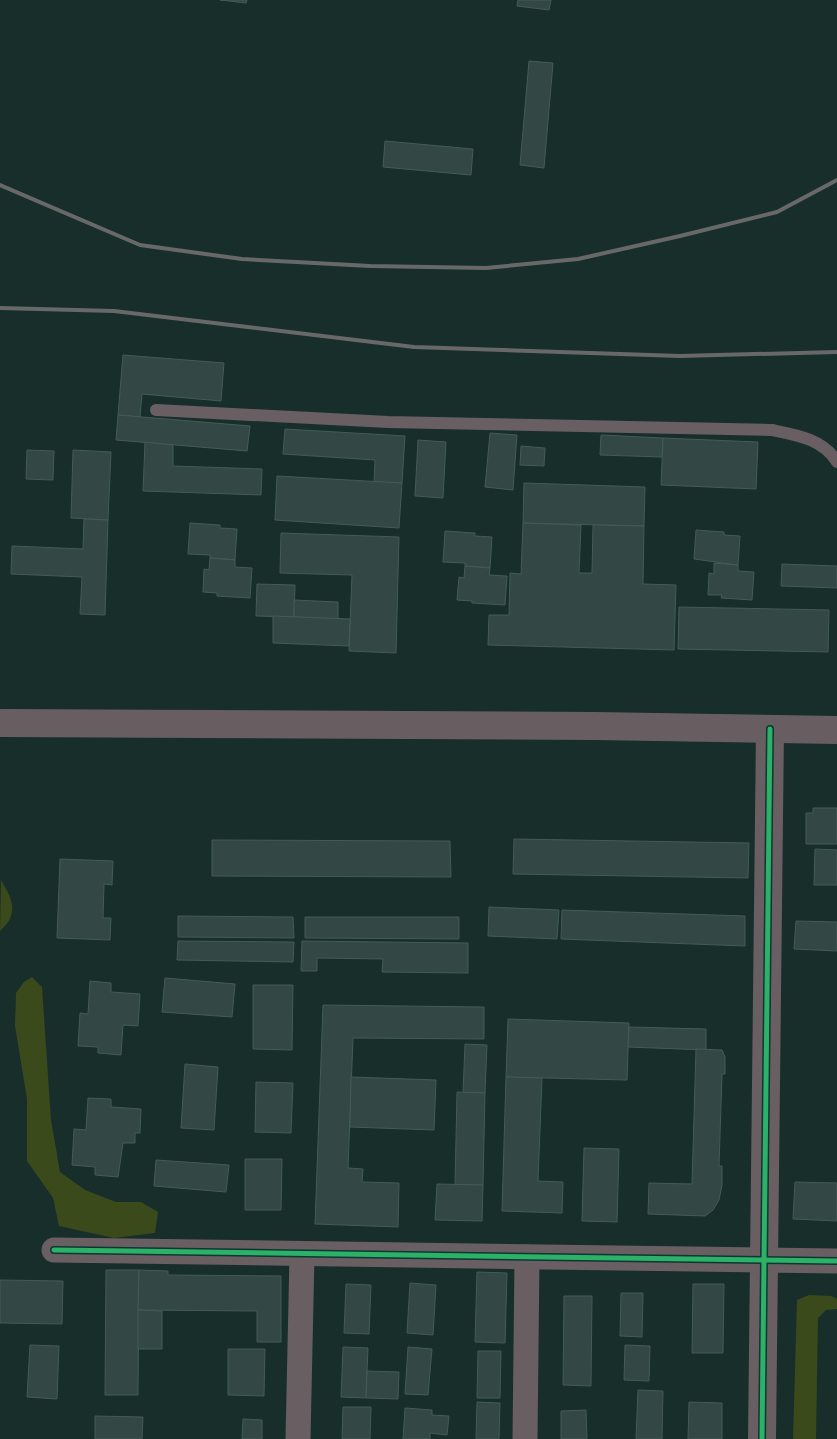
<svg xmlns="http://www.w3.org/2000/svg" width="837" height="1439" viewBox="0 0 837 1439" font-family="'Noto Sans',sans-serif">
  <rect width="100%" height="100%" fill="#172e2b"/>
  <g fill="#3a4a1b">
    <path d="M1,880C13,900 19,914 0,931Z"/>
    <polygon points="32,977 42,987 51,1120 60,1172 85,1190 116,1202 141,1202 158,1212 155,1233 114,1238 59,1226 53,1198 27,1161 27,1099 15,1026 16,993 24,982"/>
    <polygon points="809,1295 831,1296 837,1299 837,1309 826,1310 818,1318 816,1439 793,1439 797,1300"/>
  </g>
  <g fill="#334845" stroke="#425c58">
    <polygon points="220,0 247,0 246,3"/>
    <polygon points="518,0 551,0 549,10 517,6"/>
    <polygon points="529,61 553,63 544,168 520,165"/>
    <polygon points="385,141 473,149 471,175 383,167"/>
    <polygon points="123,355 224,363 221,401 142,394 140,417 118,415"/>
    <polygon points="118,415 250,426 247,451 116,440"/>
    <polygon points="285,429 405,436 402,483 374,482 375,460 283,454"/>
    <polygon points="490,433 517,435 513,490 485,487"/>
    <polygon points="601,435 663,438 662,457 600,455"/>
    <polygon points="663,438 758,442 756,489 661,485"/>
    <polygon points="418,440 446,442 443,498 415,496"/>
    <polygon points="145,442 173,445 173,466 262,469 261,495 143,491"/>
    <polygon points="521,446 545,448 544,466 520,465"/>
    <polygon points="27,450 54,451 53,480 26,479"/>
    <polygon points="73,450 111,452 108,520 71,518"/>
    <polygon points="277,476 402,483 399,528 275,520"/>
    <polygon points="524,483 645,487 644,526 523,523"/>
    <polygon points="84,519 108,520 105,615 80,614 82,577 11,574 12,546 83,549"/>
    <polygon points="190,523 220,525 220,528 237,529 235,560 210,558 210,555 188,554"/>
    <polygon points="523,523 581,525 579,573 592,573 593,525 644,526 643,584 676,585 674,650 488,645 489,615 509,615 510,573 521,574"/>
    <polygon points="696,530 724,532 724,535 740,536 738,565 694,559"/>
    <polygon points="445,531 475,533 475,536 492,537 490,568 465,566 465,563 443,562"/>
    <polygon points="281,533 399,537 396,653 349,651 352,575 280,573"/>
    <polygon points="210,558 235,560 235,567 252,568 250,598 217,596 217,593 203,592 204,569 209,570"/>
    <polygon points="714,563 738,565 738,571 754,572 752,600 721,598 722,595 708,595 709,573 714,574"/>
    <polygon points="782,564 837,566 837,588 781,586"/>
    <polygon points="465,566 490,568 489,575 507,576 505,605 472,603 472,601 457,600 459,577 464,578"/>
    <polygon points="257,584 295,585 294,617 256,616"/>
    <polygon points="294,600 338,602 338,619 294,617"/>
    <polygon points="679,607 829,610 828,652 678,649"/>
    <polygon points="273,616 350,619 349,646 273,643"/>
    <polygon points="813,808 837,808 837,844 806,844 806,813 813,813"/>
    <polygon points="514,839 749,843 748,878 513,874"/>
    <polygon points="212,840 450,841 451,877 212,876"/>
    <polygon points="815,849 837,850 837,885 814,885"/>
    <polygon points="60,859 113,861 112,885 104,884 103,918 111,918 110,940 57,938"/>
    <polygon points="489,907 559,910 557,939 488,936"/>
    <polygon points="562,910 745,916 745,946 561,939"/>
    <polygon points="178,916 293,917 294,938 178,937"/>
    <polygon points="305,917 459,917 459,939 305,938"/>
    <polygon points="796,921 837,922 837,951 794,949"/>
    <polygon points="178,941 294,942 293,962 177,960"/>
    <polygon points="302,941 468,943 468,973 382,972 383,959 317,958 317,971 301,971"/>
    <polygon points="165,978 235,984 232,1017 162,1012"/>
    <polygon points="90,981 111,983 111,992 140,994 138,1026 123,1025 121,1055 98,1053 98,1047 78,1046 80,1013 88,1014"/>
    <polygon points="253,985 293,985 292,1050 253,1049"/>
    <polygon points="323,1005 484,1007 484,1039 353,1038 348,1168 363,1169 362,1182 399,1183 398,1227 315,1224"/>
    <polygon points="508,1019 629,1023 627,1080 506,1077"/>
    <polygon points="629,1027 706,1029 706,1050 628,1047"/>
    <polygon points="465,1044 487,1045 485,1093 463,1093"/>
    <polygon points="696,1049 722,1050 725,1057 725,1074 722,1074 719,1166 722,1166 722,1185 719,1200 713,1210 705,1216 648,1214 649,1183 692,1184"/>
    <polygon points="185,1064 218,1067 214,1130 181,1128"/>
    <polygon points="351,1077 436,1080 434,1130 350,1127"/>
    <polygon points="506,1077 542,1078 538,1181 563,1182 562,1213 502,1211"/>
    <polygon points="256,1082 293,1083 291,1133 255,1132"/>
    <polygon points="457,1092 485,1093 483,1185 455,1185"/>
    <polygon points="88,1098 111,1099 111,1107 141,1109 140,1133 135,1133 135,1143 123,1143 118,1177 95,1175 95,1167 72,1165 74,1129 86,1130"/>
    <polygon points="584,1148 619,1149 617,1222 582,1221"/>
    <polygon points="245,1159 282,1159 281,1210 245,1210"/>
    <polygon points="156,1160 229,1165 226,1192 154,1186"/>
    <polygon points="795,1182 837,1183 837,1221 793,1219"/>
    <polygon points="437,1184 483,1185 482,1221 435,1220"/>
    <polygon points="106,1270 139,1270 138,1395 105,1395"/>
    <polygon points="139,1270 168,1271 168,1275 281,1276 281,1342 257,1342 257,1311 138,1310"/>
    <polygon points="477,1272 507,1273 505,1343 475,1342"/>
    <polygon points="0,1280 63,1281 62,1324 0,1323"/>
    <polygon points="410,1283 436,1285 433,1335 407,1333"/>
    <polygon points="346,1284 371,1285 369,1334 344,1333"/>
    <polygon points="693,1284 724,1284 723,1353 692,1353"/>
    <polygon points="621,1293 643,1293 642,1337 620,1336"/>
    <polygon points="564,1296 592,1296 591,1386 563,1385"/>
    <polygon points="138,1310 162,1311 162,1349 138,1349"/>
    <polygon points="30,1345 59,1346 57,1399 27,1397"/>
    <polygon points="625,1345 650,1346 649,1381 624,1380"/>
    <polygon points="343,1347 368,1348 366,1398 341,1397"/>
    <polygon points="408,1347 432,1349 428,1395 405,1394"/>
    <polygon points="228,1349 265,1349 264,1396 228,1395"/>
    <polygon points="478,1351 501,1351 500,1398 477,1398"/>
    <polygon points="367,1371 399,1372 398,1399 366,1398"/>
    <polygon points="638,1390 663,1391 662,1439 636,1439"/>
    <polygon points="477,1402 500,1403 499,1439 476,1439"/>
    <polygon points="689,1402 722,1403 722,1439 688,1439"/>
    <polygon points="343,1407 371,1407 370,1439 342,1439"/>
    <polygon points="405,1408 432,1410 432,1415 449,1416 447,1435 430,1433 430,1439 403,1439"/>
    <polygon points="586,1410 587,1439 561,1439 561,1411"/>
    <polygon points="95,1416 143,1417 142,1439 95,1439"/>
    <polygon points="243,1419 262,1420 262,1439 242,1439"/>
  </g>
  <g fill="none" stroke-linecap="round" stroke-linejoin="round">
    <path stroke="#695e61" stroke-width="12" d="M156,410L388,422L772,430C797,435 823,439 837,462"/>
    <g stroke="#695e61" stroke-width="25">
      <polyline points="54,1250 837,1261"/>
      <polyline points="298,1439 302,1254"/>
      <polyline points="525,1439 527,1257"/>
    </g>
    <polyline stroke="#695e61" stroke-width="28" points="762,1439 770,729"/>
    <polyline stroke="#685e62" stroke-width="28" points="0,723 595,726 837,730"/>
    <g stroke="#696869" stroke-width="4">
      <polyline points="0,185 140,245 242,259 370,266 486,268 578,259 680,236 777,212 837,180"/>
      <polyline points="0,308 114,311 414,347 680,356 837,352"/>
    </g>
    <g stroke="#0e3732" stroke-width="8">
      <g id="cycleway">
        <polyline points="54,1250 837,1261"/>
        <polyline points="762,1439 770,729"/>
      </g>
    </g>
    <use href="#cycleway" stroke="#2db169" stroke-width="5"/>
  </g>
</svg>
